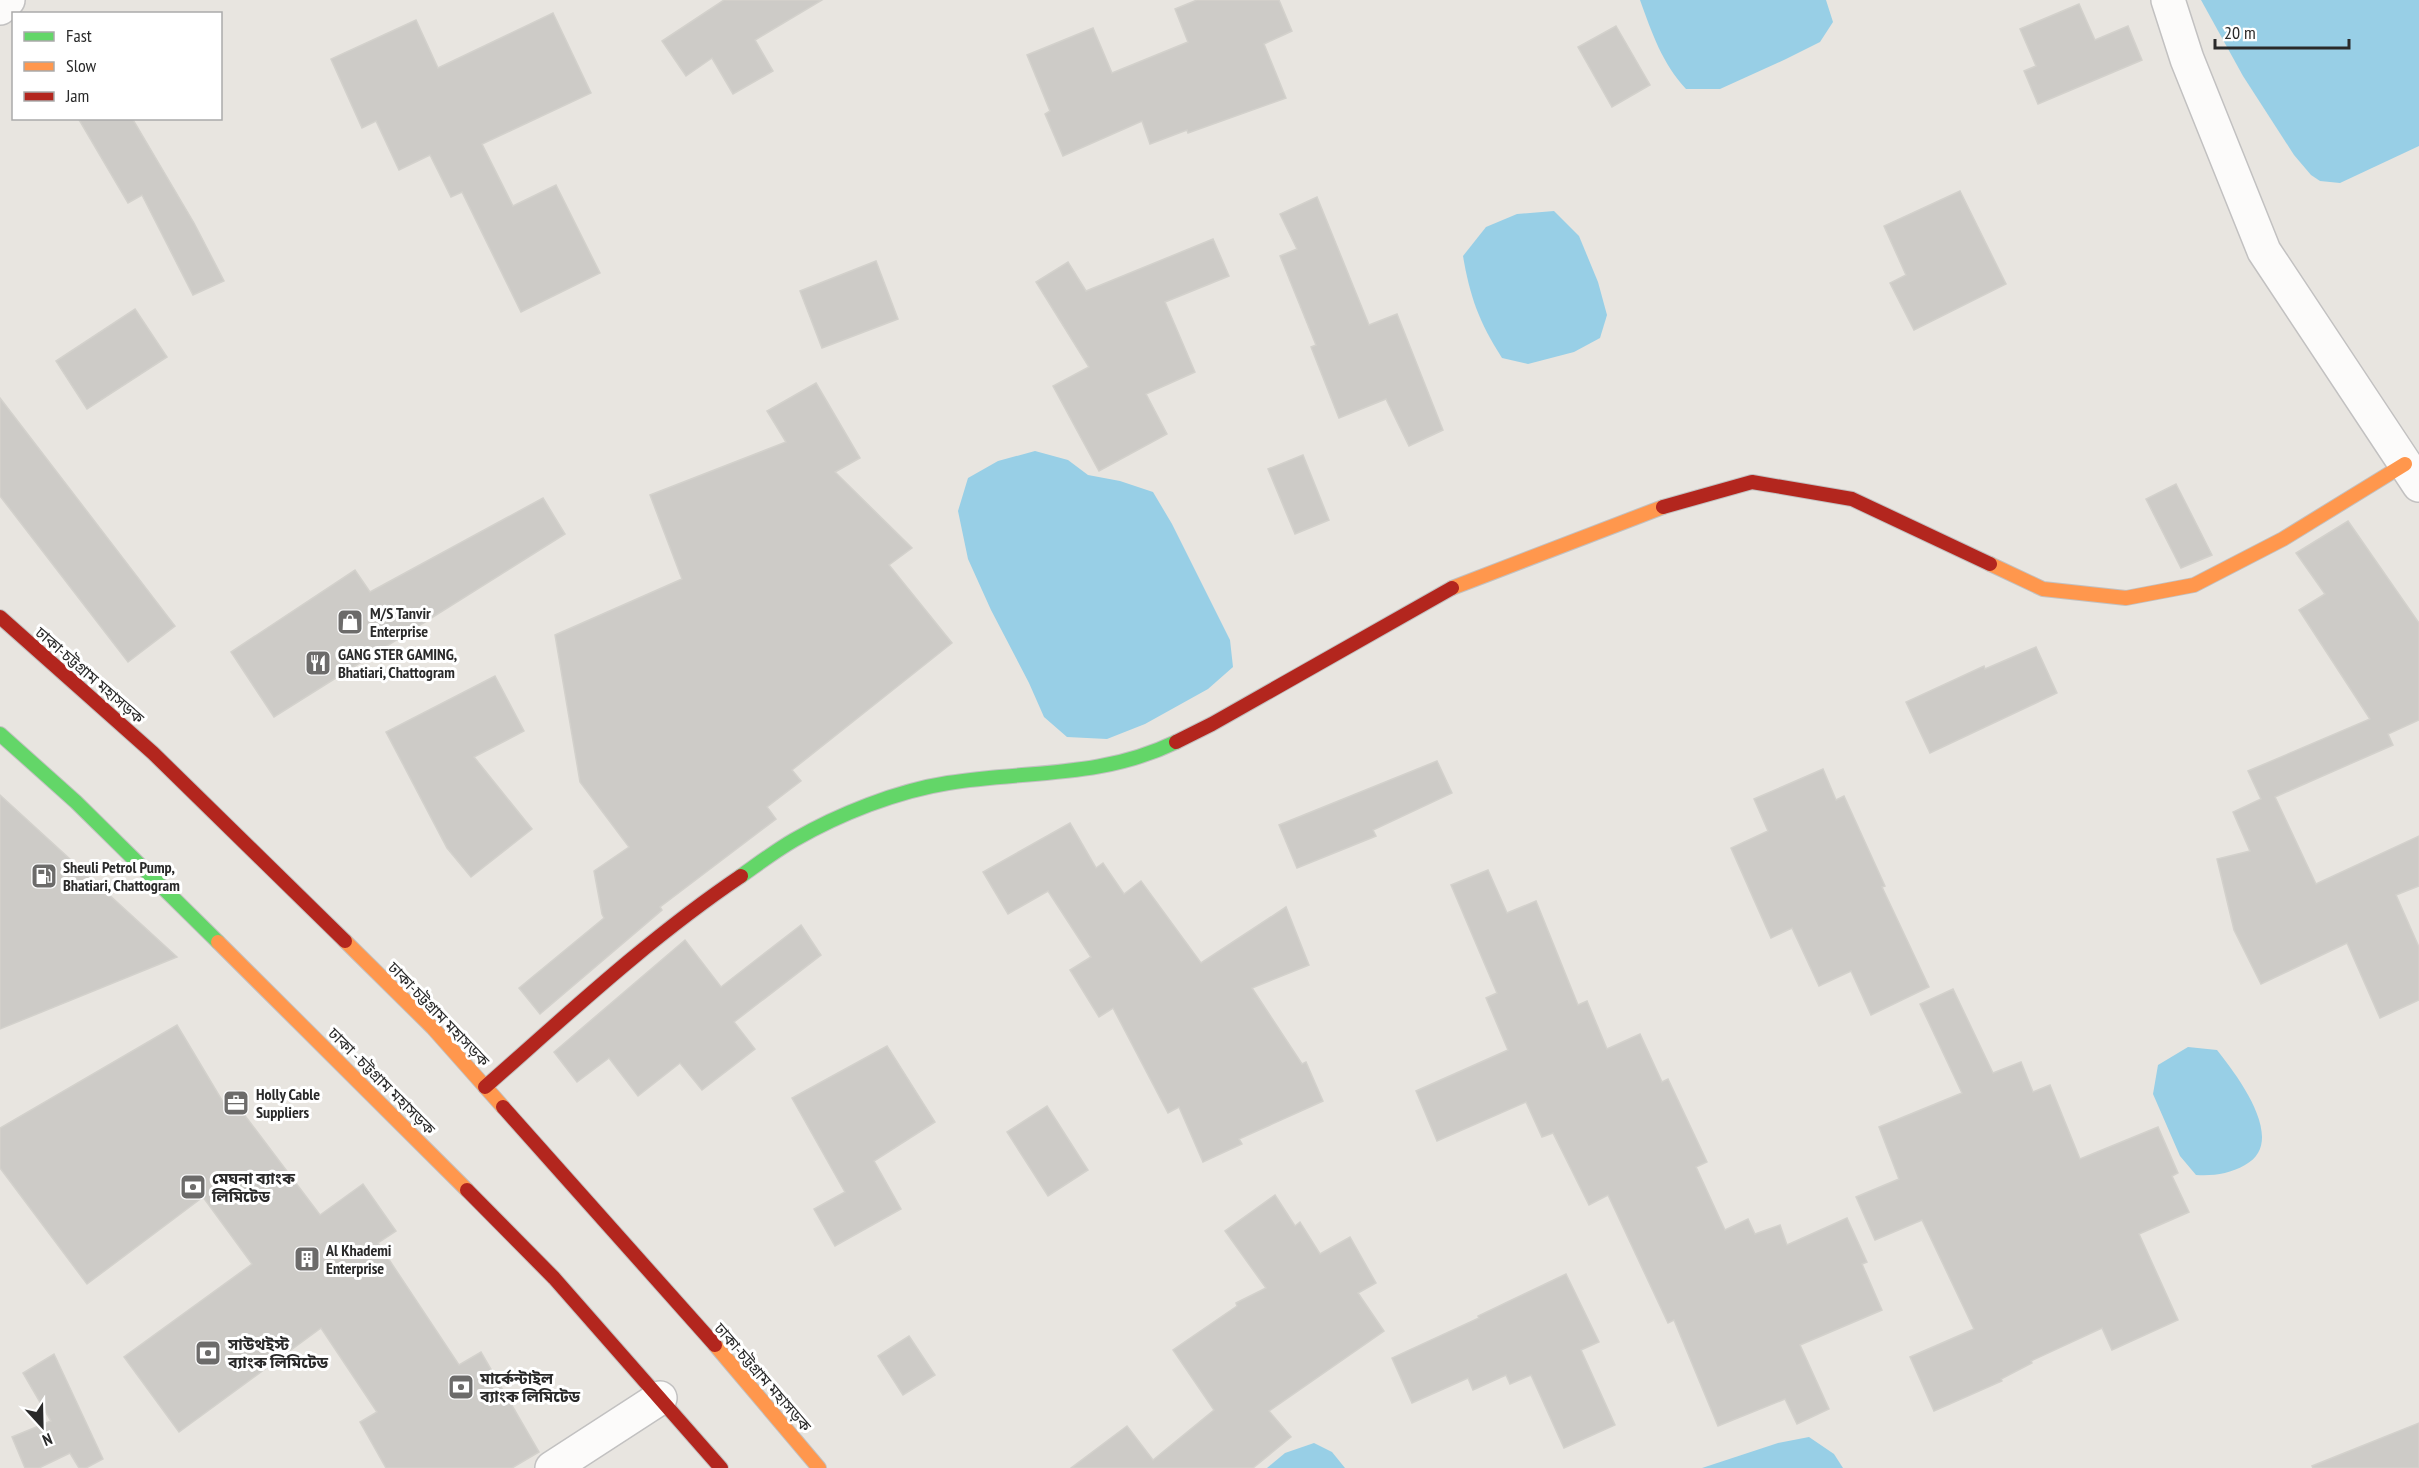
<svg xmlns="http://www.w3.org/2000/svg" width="2419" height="1468" viewBox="0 0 2419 1468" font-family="'PT Sans Narrow','Noto Sans Bengali',sans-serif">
  <rect width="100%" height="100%" fill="#e8e5e0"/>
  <g fill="#98cfe6">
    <path d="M1640,0H1826L1833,22L1820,42L1786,59L1720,89H1686C1662,63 1652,33 1640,0Z"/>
    <polygon points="2201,0 2419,0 2419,146 2340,183 2320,181 2311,175 2294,155 2243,76"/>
    <path d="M1554,211L1579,236L1598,282L1607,315L1600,338L1574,352L1528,364L1502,358C1479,322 1470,297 1463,256L1486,227L1517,214Z"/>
    <polygon points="1035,451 1068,460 1088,475 1120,481 1153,492 1172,524 1230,640 1233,667 1208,689 1145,724 1107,739 1067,737 1044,717 1029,683 991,610 968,559 958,511 968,478 998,461"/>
    <path d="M2188,1047L2217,1050C2236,1074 2289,1142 2245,1165C2229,1174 2214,1176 2196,1175L2180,1156L2153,1094L2158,1065Z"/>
    <polygon points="1809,1437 1834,1454 1843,1468 1702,1468 1778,1443"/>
    <polygon points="1314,1443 1332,1452 1345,1468 1267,1468 1285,1453"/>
  </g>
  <g fill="#cdcbc7" stroke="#d3d1cc" stroke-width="1.5">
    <polygon points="724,0 822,0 755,40 773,71 733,94 712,58 686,76 662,41"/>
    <polygon points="1197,0 1279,0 1292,31 1264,44 1286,98 1188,133 1187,130 1150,144 1142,121 1063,156 1045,114 1050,111 1027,55 1093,28 1112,73 1188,42 1175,9"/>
    <polygon points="2079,4 2095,40 2128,26 2142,60 2038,104 2024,71 2036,66 2020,29"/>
    <polygon points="553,13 591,93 482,144 513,206 556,185 600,273 521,312 462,192 451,197 430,155 399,170 376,121 362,128 331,59 416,20 438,68"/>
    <polygon points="1616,26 1650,85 1612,107 1578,47"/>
    <polygon points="78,118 132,118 194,223 224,281 193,295 142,195 128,203"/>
    <polygon points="1960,191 2006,284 1914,330 1890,283 1906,275 1884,226"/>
    <polygon points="1317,197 1369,325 1397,314 1443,430 1409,446 1386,399 1339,418 1311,347 1316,345 1280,256 1297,249 1280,214"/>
    <polygon points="1213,239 1229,276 1165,302 1195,372 1146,394 1167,434 1099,471 1053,386 1089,367 1036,282 1068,262 1086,291"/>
    <polygon points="876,261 898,319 822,348 800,291"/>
    <polygon points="135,309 167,357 87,409 56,361"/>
    <polygon points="816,383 860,458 835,472 912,548 889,565 952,643 792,770 801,781 767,807 776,819 660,907 662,910 540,1014 519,988 604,918 602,914 594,871 629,847 580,782 555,635 682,579 650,495 786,442 767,411"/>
    <polygon points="0,398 175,626 128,662 0,496"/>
    <polygon points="1303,455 1329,520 1295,534 1268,469"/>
    <polygon points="2176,484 2212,555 2181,568 2146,499"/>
    <polygon points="543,498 565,534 274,717 231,652 355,570 370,592"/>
    <polygon points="2348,521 2419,623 2419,720 2388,734 2393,745 2275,797 2316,884 2419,836 2419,886 2396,895 2419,947 2419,1000 2380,1018 2347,943 2261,984 2234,930 2217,859 2250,851 2233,812 2261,799 2248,771 2370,719 2299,610 2325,594 2296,553"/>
    <polygon points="2036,647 2057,693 1930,753 1906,702 1984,666 1985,669"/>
    <polygon points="495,676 524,731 474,757 532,829 471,877 447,848 386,732"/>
    <polygon points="1437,761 1452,793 1373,830 1376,836 1297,868 1279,825"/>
    <polygon points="1823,769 1836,800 1844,796 1885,886 1882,887 1929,987 1871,1015 1851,971 1819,986 1792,928 1771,938 1731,848 1768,831 1754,799"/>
    <polygon points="0,795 177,957 0,1029"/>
    <polygon points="1070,823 1096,868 1103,863 1124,894 1141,881 1201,963 1286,907 1309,965 1252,988 1302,1064 1306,1062 1323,1101 1239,1139 1242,1144 1203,1162 1179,1107 1168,1113 1113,1008 1099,1017 1070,970 1091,957 1048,891 1008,914 983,872"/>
    <polygon points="1488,870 1507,913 1536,901 1578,1005 1587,1001 1607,1049 1640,1034 1662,1082 1668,1079 1707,1162 1696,1167 1725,1230 1748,1219 1755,1234 1780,1225 1787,1245 1847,1218 1867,1262 1862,1264 1882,1310 1800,1345 1829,1409 1797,1424 1785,1399 1718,1426 1674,1320 1668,1323 1608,1195 1589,1205 1553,1133 1542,1137 1526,1102 1437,1141 1416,1091 1508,1050 1486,998 1497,993 1451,885"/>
    <polygon points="801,925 821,955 734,1022 755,1049 702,1090 680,1063 638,1096 609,1058 577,1082 554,1052 685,940 721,987"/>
    <polygon points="1953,989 1993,1073 2021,1062 2033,1092 2050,1085 2080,1159 2158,1127 2178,1173 2172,1176 2189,1212 2139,1234 2178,1320 2112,1350 2102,1328 2031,1361 2032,1363 2001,1379 2002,1381 1934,1411 1910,1357 1974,1329 1922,1220 1875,1240 1856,1197 1899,1179 1879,1127 1962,1093 1920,1004"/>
    <polygon points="177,1025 223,1102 231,1097 320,1215 363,1184 396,1231 378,1243 459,1365 481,1352 539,1452 512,1468 386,1468 360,1422 377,1412 321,1328 179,1432 124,1357 252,1264 203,1197 87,1284 0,1168 0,1128"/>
    <polygon points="887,1046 935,1122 874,1161 901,1209 835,1246 814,1209 845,1192 792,1098"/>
    <polygon points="1047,1106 1088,1170 1048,1196 1007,1132"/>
    <polygon points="1275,1195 1295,1226 1300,1222 1320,1254 1350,1237 1376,1283 1358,1293 1384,1331 1269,1411 1291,1437 1253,1468 1071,1468 1127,1426 1153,1460 1214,1410 1173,1350 1237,1306 1236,1303 1266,1288 1225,1231"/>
    <polygon points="1566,1274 1599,1342 1581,1350 1615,1425 1564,1448 1531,1375 1510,1384 1506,1375 1473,1390 1468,1378 1412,1403 1392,1358 1479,1318 1478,1316"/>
    <polygon points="909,1336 935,1375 903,1395 878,1356"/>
    <polygon points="54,1354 103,1459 86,1468 79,1468 70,1453 39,1468 25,1468 12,1437 51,1421 23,1373"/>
    <polygon points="2419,1423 2419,1468 2313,1468 2312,1466"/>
  </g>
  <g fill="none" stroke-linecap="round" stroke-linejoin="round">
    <g stroke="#c2c1c1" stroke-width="36">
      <g id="street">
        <polyline points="2168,0 2187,59 2264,251 2419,485"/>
        <polyline points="0,8 8,0"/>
        <polyline points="552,1468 660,1398"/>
      </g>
    </g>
    <g stroke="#c2c1c1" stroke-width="16">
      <g id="fast">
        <polyline points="0,734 76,802 218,942"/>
        <path d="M741,876C758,864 775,851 794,840C839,814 897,791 948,783C1028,770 1099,779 1176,742"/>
      </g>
    </g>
    <g stroke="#c2c1c1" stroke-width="16">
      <g id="slow">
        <polyline points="1990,564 2043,589 2126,598 2194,585 2283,539 2405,464"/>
        <polyline points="1452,588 1663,507"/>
        <polyline points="345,941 433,1028 503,1107"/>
        <polyline points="218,942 467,1190"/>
        <polyline points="715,1345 819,1468"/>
      </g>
    </g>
    <g stroke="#c2c1c1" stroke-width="16">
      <g id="jam">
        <polyline points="1663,507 1752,482 1852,499 1990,564"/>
        <polyline points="0,617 153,753 345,941"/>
        <polyline points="1176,742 1212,724 1452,588"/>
        <path d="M485,1087C568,1014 649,938 741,876"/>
        <polyline points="503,1107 715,1345"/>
        <polyline points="467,1190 554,1278 721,1468"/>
      </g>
    </g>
    <use href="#street" stroke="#fcfbfa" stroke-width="33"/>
    <use href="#fast" stroke="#63d668" stroke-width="14"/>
    <use href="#slow" stroke="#ff974d" stroke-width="14"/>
    <use href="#jam" stroke="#b3261e" stroke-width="14"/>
  </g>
  <defs>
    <g id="shop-square" transform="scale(1.35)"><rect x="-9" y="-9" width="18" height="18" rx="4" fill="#6c6b6a" stroke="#fff"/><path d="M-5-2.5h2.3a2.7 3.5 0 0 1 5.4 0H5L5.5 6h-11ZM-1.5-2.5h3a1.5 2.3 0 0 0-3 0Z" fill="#fff"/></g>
    <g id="restaurant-square" transform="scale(1.35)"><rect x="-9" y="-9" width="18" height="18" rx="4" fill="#6c6b6a" stroke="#fff"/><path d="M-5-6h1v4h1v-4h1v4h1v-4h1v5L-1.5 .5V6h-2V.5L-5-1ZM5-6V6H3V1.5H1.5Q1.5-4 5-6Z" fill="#fff"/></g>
    <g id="fuel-square" transform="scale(1.35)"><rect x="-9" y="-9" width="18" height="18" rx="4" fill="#6c6b6a" stroke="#fff"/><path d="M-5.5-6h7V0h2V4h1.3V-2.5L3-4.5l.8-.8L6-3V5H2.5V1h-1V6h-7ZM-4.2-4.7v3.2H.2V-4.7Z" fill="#fff"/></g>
    <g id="office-square" transform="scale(1.35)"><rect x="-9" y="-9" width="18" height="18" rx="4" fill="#6c6b6a" stroke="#fff"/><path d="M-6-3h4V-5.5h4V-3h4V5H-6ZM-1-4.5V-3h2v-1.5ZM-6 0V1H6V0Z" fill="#fff"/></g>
    <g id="bank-square" transform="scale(1.35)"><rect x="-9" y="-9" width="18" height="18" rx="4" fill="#6c6b6a" stroke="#fff"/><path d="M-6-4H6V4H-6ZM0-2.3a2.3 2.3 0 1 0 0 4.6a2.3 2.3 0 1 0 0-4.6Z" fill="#fff"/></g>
    <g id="building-square" transform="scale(1.35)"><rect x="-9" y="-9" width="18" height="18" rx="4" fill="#6c6b6a" stroke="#fff"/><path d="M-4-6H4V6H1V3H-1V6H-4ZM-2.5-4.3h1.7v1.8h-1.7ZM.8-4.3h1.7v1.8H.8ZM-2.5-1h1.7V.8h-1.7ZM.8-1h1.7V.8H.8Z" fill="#fff"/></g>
  </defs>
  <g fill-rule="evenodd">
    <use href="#shop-square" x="350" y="622"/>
    <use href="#restaurant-square" x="318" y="663"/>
    <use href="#fuel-square" x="44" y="876"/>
    <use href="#office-square" x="236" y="1103"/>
    <use href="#bank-square" x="193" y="1187"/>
    <use href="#building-square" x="307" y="1259"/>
    <use href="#bank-square" x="208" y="1353"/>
    <use href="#bank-square" x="461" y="1387"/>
  </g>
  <g text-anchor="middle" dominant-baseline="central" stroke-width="6" stroke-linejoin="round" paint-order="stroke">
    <g font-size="16" font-weight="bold" fill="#2a2a2a" stroke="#fff" text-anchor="start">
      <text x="370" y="613">M/S Tanvir<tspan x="370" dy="18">Enterprise</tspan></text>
      <text x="338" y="654">GANG STER GAMING,<tspan x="338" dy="18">Bhatiari, Chattogram</tspan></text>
      <text x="63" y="867">Sheuli Petrol Pump,<tspan x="63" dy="18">Bhatiari, Chattogram</tspan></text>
      <text x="256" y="1094">Holly Cable<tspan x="256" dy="18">Suppliers</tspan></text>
      <text x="212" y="1178">মেঘনা ব্যাংক<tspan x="212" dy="18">লিমিটেড</tspan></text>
      <text x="326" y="1250">Al Khademi<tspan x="326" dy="18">Enterprise</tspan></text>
      <text x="228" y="1344">সাউথইস্ট<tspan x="228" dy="18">ব্যাংক লিমিটেড</tspan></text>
      <text x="480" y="1378">মার্কেন্টাইল<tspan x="480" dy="18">ব্যাংক লিমিটেড</tspan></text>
    </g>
    <g font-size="16" fill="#2a2a2a" stroke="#fff">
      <text transform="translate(90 675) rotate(41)">ঢাকা-চট্টগ্রাম মহাসড়ক</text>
      <text transform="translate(439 1014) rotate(46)">ঢাকা-চট্টগ্রাম মহাসড়ক</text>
      <text transform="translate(382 1081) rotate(45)">ঢাকা - চট্টগ্রাম মহাসড়ক</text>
      <text transform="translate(763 1377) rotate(49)">ঢাকা-চট্টগ্রাম মহাসড়ক</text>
    </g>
  </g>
  <rect x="12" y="12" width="210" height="108" fill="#ffffff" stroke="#aaaaaa" stroke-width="1.5"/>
  <rect x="24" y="32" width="30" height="9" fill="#63d668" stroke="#aaaaaa" stroke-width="1.5"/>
  <text x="66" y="42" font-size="18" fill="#2a2a2a">Fast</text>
  <rect x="24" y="62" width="30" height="9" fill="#ff974d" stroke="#aaaaaa" stroke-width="1.5"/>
  <text x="66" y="72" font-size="18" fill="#2a2a2a">Slow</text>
  <rect x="24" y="92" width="30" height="9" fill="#b3261e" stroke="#aaaaaa" stroke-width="1.5"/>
  <text x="66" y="102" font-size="18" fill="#2a2a2a">Jam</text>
  <g transform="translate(42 1426) rotate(158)" stroke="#ffffff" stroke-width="4.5" paint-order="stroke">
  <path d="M0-4.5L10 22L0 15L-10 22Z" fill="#2a2a2a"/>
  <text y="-9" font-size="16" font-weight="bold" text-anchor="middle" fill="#2a2a2a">N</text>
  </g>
  <path d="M2215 39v9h134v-9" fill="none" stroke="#2a2a2a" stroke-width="3"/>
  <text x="2224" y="39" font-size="18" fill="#2a2a2a" stroke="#ffffff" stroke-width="4.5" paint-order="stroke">20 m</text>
</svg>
